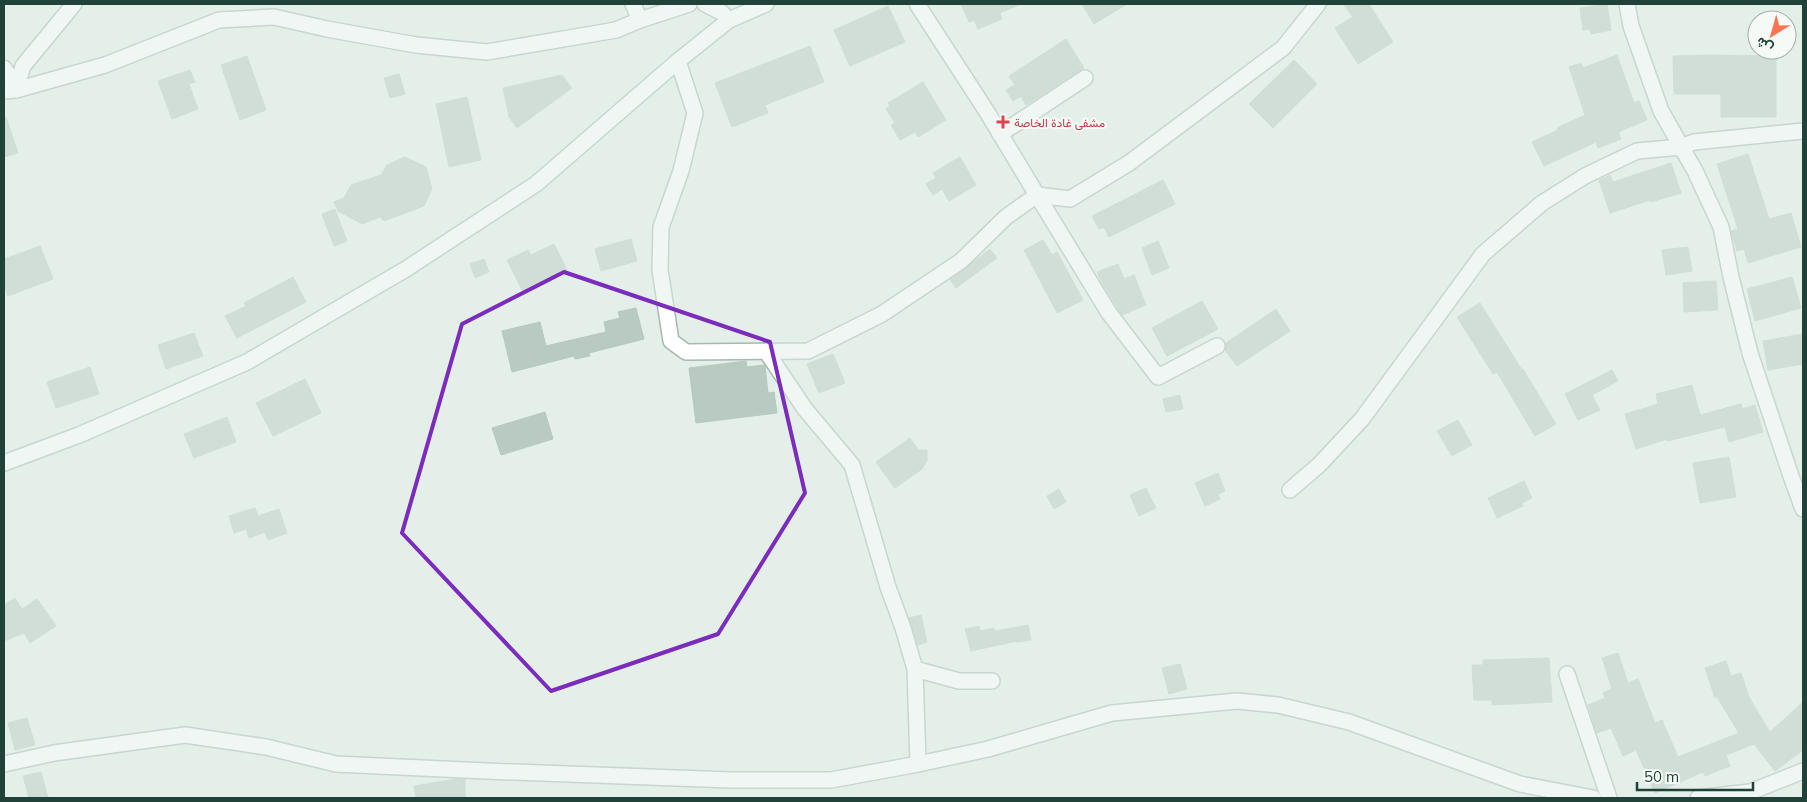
<svg xmlns="http://www.w3.org/2000/svg" width="1807" height="802" viewBox="0 0 1807 802" font-family="Mulish,Vazirmatn,sans-serif">
  <rect width="100%" height="100%" fill="#e4efe9"/>
  <g fill="#b9cac2" stroke="#b5c9c0">
    <polygon points="961,4 1021,4 1000,13 1002,19 978,29 974,20 969,22"/>
    <polygon points="1082,4 1127,4 1094,24"/>
    <polygon points="1343,4 1369,4 1393,42 1358,64 1335,28 1353,17"/>
    <polygon points="1607,4 1611,30 1591,34 1590,29 1583,30 1580,8"/>
    <polygon points="888,6 905,42 850,66 834,30"/>
    <polygon points="1066,39 1084,68 1026,105 1021,96 1013,101 1006,90 1015,85 1009,76"/>
    <polygon points="810,46 824,82 765,105 768,113 732,127 715,83"/>
    <polygon points="1617,55 1634,103 1639,101 1647,120 1618,132 1621,139 1598,148 1596,142 1544,166 1532,142 1558,130 1557,128 1585,115 1569,67 1581,63 1583,68"/>
    <polygon points="1709,55 1776,56 1776,117 1721,117 1721,94 1674,94 1673,56"/>
    <polygon points="247,56 266,110 240,120 221,65"/>
    <polygon points="1294,60 1317,84 1273,128 1249,104"/>
    <polygon points="190,70 195,82 189,84 198,109 172,119 158,81"/>
    <polygon points="399,74 405,94 390,98 384,78"/>
    <polygon points="562,75 572,88 517,128 509,117 503,88"/>
    <polygon points="923,82 946,120 918,137 915,132 900,140 891,125 895,123 886,109 890,106 888,103"/>
    <polygon points="467,97 481,160 449,167 436,104"/>
    <polygon points="6,117 18,153 4,157 4,118"/>
    <polygon points="1748,154 1769,219 1791,213 1801,247 1748,263 1744,249 1737,251 1731,231 1738,229 1717,164"/>
    <polygon points="405,157 426,167 432,189 424,206 384,221 380,217 362,224 338,211 334,202 344,198 351,185 381,175 387,165"/>
    <polygon points="960,157 976,185 949,201 942,189 933,195 926,184 936,178 933,173"/>
    <polygon points="1671,163 1681,193 1651,202 1650,200 1610,213 1599,180 1610,175 1613,182"/>
    <polygon points="1163,180 1175,204 1109,237 1104,227 1099,229 1092,216"/>
    <polygon points="335,209 347,241 334,246 322,214"/>
    <polygon points="631,239 637,261 601,271 595,249"/>
    <polygon points="1043,240 1052,255 1057,252 1083,300 1057,313 1024,250"/>
    <polygon points="1158,241 1169,268 1152,275 1142,248"/>
    <polygon points="554,244 567,270 523,292 507,260 528,250 531,255"/>
    <polygon points="40,246 53,279 8,296 4,285 4,259"/>
    <polygon points="1688,247 1692,271 1666,275 1662,250"/>
    <polygon points="990,249 997,258 956,288 950,280"/>
    <polygon points="484,259 489,272 475,278 470,264"/>
    <polygon points="1118,264 1124,279 1134,275 1146,305 1122,315 1101,281 1097,272"/>
    <polygon points="293,277 306,302 237,338 225,316 246,306 244,303"/>
    <polygon points="1792,277 1801,308 1755,321 1747,289"/>
    <polygon points="1716,281 1718,310 1684,312 1683,283"/>
    <polygon points="1202,301 1218,329 1167,356 1152,328"/>
    <polygon points="1480,303 1522,370 1523,369 1556,424 1535,436 1497,372 1493,374 1457,317"/>
    <polygon points="636,308 644,339 589,353 590,356 575,359 574,356 512,372 502,331 540,322 546,346 606,332 604,322 620,318 618,312"/>
    <polygon points="1276,309 1290,331 1237,366 1225,350 1226,343"/>
    <polygon points="194,333 203,356 166,369 158,345"/>
    <polygon points="1803,334 1803,364 1768,370 1763,341"/>
    <polygon points="833,354 845,383 819,393 807,364"/>
    <polygon points="746,361 747,367 764,365 765,366 768,393 774,392 777,413 696,423 689,368"/>
    <polygon points="90,367 99,394 56,408 47,382"/>
    <polygon points="1612,370 1618,381 1592,395 1600,410 1578,420 1565,394"/>
    <polygon points="305,379 321,413 273,436 256,403"/>
    <polygon points="1692,385 1700,415 1741,404 1742,409 1755,405 1763,432 1729,442 1725,427 1667,441 1667,439 1636,449 1625,414 1658,404 1656,394"/>
    <polygon points="1180,395 1183,409 1166,412 1163,399"/>
    <polygon points="545,412 553,439 501,455 492,428"/>
    <polygon points="227,417 236,442 194,458 184,434"/>
    <polygon points="1458,420 1472,445 1452,456 1437,431"/>
    <polygon points="910,438 918,450 927,450 927,461 922,469 895,488 876,462"/>
    <polygon points="1729,457 1736,497 1700,503 1693,463"/>
    <polygon points="1218,473 1225,491 1218,494 1220,499 1205,506 1195,483"/>
    <polygon points="1524,481 1532,498 1522,503 1523,506 1497,518 1488,498"/>
    <polygon points="1146,488 1156,508 1139,516 1130,495"/>
    <polygon points="1059,489 1066,502 1054,509 1047,496"/>
    <polygon points="255,508 258,516 279,509 287,533 268,540 265,532 249,538 246,529 234,533 229,516"/>
    <polygon points="15,598 22,609 37,599 56,626 30,643 24,633 4,641 4,605"/>
    <polygon points="921,615 927,642 918,645 909,618"/>
    <polygon points="1028,625 1031,640 1017,642 1017,641 971,651 965,629 979,626 980,631 994,628 995,631"/>
    <polygon points="1618,653 1628,683 1638,679 1655,723 1662,720 1678,757 1739,733 1717,697 1715,698 1705,668 1726,661 1731,676 1741,673 1749,697 1770,732 1803,702 1803,750 1775,771 1754,744 1726,755 1730,766 1705,776 1703,772 1655,793 1636,750 1623,756 1611,728 1597,733 1588,705 1605,698 1603,693 1612,689 1602,658"/>
    <polygon points="1549,658 1552,702 1492,705 1492,700 1474,700 1472,665 1483,665 1483,660"/>
    <polygon points="1180,664 1187,689 1169,694 1162,668"/>
    <polygon points="27,718 35,745 15,750 8,723"/>
    <polygon points="41,772 48,798 29,798 23,776"/>
    <polygon points="456,779 465,779 465,797 416,798 414,786"/>
  </g>
  <g fill="none" stroke-linecap="round" stroke-linejoin="round">
    <g stroke="#a6b8b0" stroke-width="18">
      <g id="street">
        <polyline points="633,4 640,20"/>
        <polyline points="705,4 721,12 729,20"/>
        <polyline points="917,4 987,112 1037,195 1070,199 1129,163 1283,48 1318,4"/>
        <polyline points="1627,4 1631,26 1661,111 1695,171 1721,227 1731,277 1750,353 1791,476 1803,509"/>
        <polyline points="678,61 695,113 681,171 661,227 660,270 671,341 686,352 808,351 882,314 961,261 1006,217 1037,195 1109,313 1158,377 1217,346"/>
        <polyline points="4,68 17,88"/>
        <polyline points="16,90 23,66 74,4"/>
        <polyline points="4,91 16,90 105,65 219,20 274,17 327,29 416,45 487,52 616,30 640,20 689,4"/>
        <polyline points="1000,134 1085,78"/>
        <polyline points="766,351 805,409 852,465 888,587 903,628 915,669 918,764 988,749 1112,713 1237,701 1278,705 1349,722 1520,784 1593,798"/>
        <polyline points="1290,490 1319,465 1362,419 1483,254 1542,203 1585,176 1637,151 1681,147 1694,142 1803,131"/>
        <polyline points="915,669 959,681 992,681"/>
        <polyline points="1567,674 1609,798"/>
        <polyline points="4,764 54,753 185,735 266,747 336,764 486,771 730,780 831,780 918,764"/>
        <polyline points="1698,798 1750,792 1803,771"/>
      </g>
    </g>
    <g stroke="#a1bcb1" stroke-width="18">
      <polyline id="secondary" points="4,463 79,435 247,362 406,269 536,184 678,61 729,20 766,4"/>
    </g>
    <use href="#street" stroke="#fff" stroke-width="15"/>
    <use href="#secondary" stroke="#fff" stroke-width="15"/>
  </g>
  <path d="M0 0H1807V802H0ZM564,272L770,342L805,493L718,634L551,691L402,533L462,324Z" fill="#e4efe9" fill-opacity=".55" fill-rule="evenodd"/>
  <path fill="none" stroke="#7b2cbf" stroke-width="4" stroke-linejoin="round" d="M564,272L770,342L805,493L718,634L551,691L402,533L462,324Z"/>
  <path fill="#e0444e" stroke="#f5faf7" stroke-width="2" d="M1000.5 114.5h5v5h5v5h-5v5h-5v-5h-5v-5h5z"/>
  <g text-anchor="middle" dominant-baseline="central" stroke-width="4.5" stroke-linejoin="round" paint-order="stroke">
    <g font-size="12" fill="#be3a42" stroke="#f5faf7" text-anchor="start">
      <text x="1014" y="122">مشفى غادة الخاصة</text>
    </g>
  </g>
  <rect width="1807" height="802" fill="none" stroke="#214238" stroke-width="10"/>
  <g transform="translate(1772 35) rotate(217)"><circle r="24" fill="#f5faf7" stroke="#a0b0ab"/>
  <path d="M0-4L9 19L0 12L-9 19Z" fill="#fe7452"/>
  <text y="-8" font-size="14" font-weight="bold" text-anchor="middle" fill="#214238">ش</text>
  </g>
  <path d="M1637 782v8h116v-8" fill="none" stroke="#214238" stroke-width="2.5"/>
  <text x="1644" y="782" font-size="15" fill="#214238" stroke="#f5faf7" stroke-width="4" paint-order="stroke">50 m</text>
</svg>
